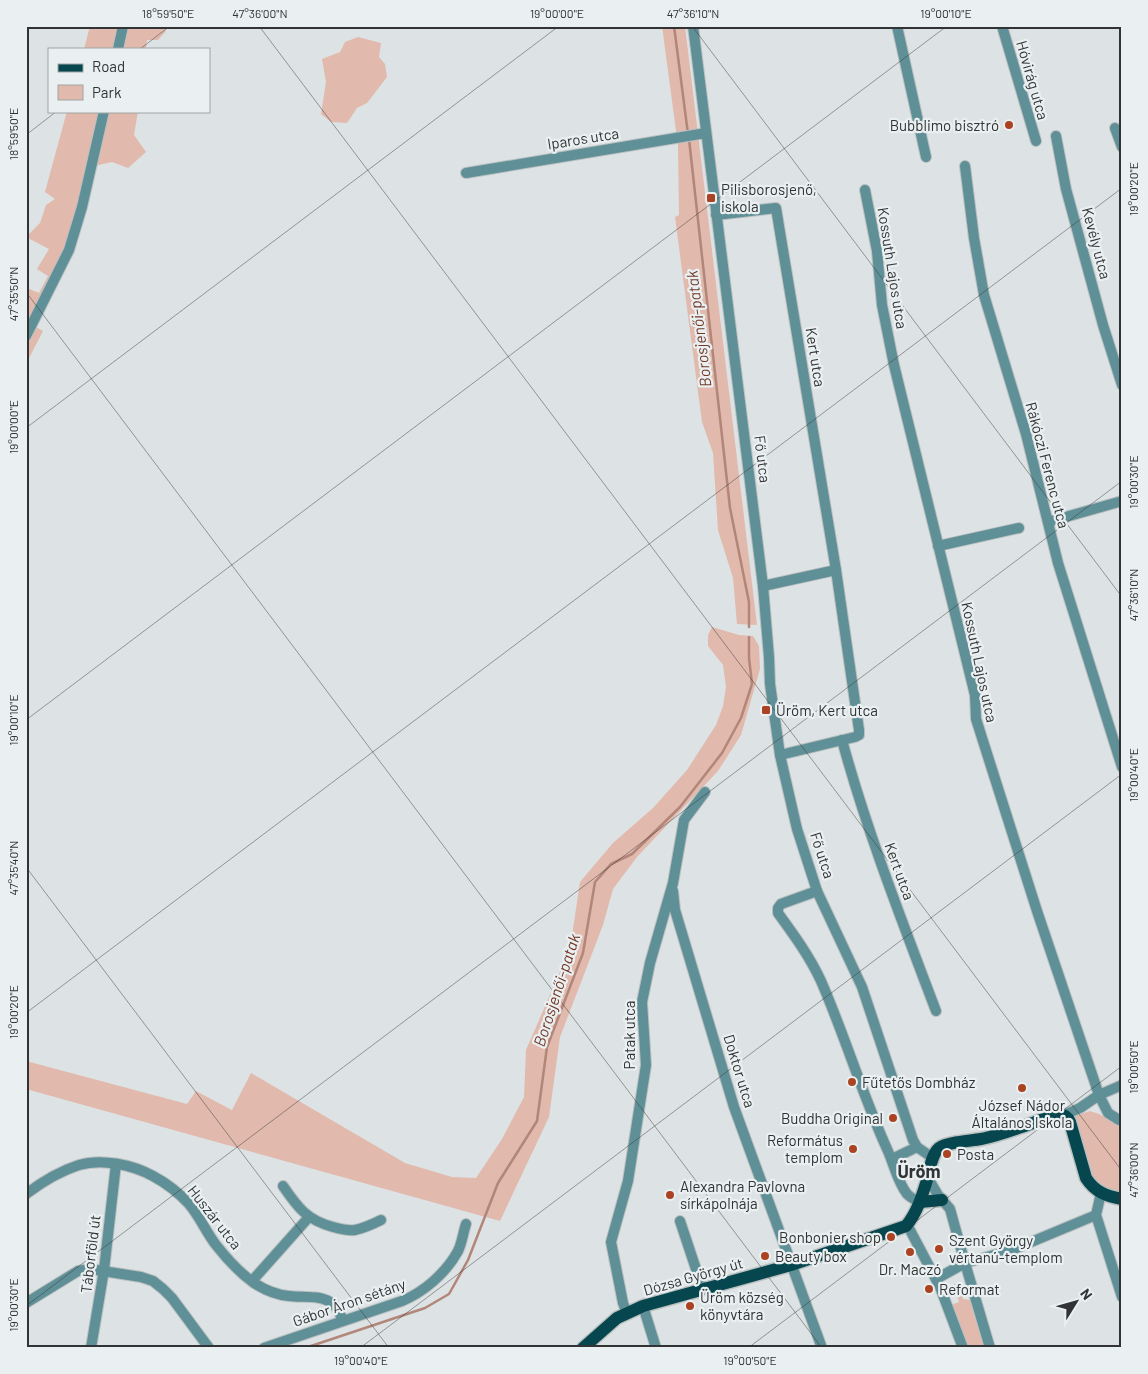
<svg xmlns="http://www.w3.org/2000/svg" width="1148" height="1374" viewBox="0 0 1148 1374" font-family="Barlow,sans-serif">
  <rect width="100%" height="100%" fill="#dde3e4"/>
  <g fill="#e1b9ad">
    <polygon points="90,26 162,26 166,31 158,40 147,40 146,49 84,49"/>
    <polygon points="662,26 685,26 757,625 737,624 733,578 718,530 713,453 702,422 675,217 679,215 678,146"/>
    <polygon points="358,37 381,43 379,57 385,64 387,77 367,103 357,108 347,123 331,122 321,114 326,82 322,59 340,52 345,42"/>
    <polygon points="67,111 138,111 134,135 146,152 128,168 112,162 90,167 63,256 29,323 43,331 26,364 26,289 27,288 39,293 48,276 37,269 49,249 26,237 40,223 46,205 55,199 45,192"/>
    <polygon points="712,627 739,635 753,636 759,646 760,669 741,735 718,771 637,857 613,889 603,925 560,1037 549,1117 500,1221 26,1089 26,1061 187,1104 196,1091 232,1110 251,1073 405,1163 452,1177 476,1178 502,1139 524,1097 526,1050 570,949 580,882 613,843 653,808 687,770 716,725 723,706 726,687 723,665 708,646 708,635"/>
    <path d="M1090,1111L1099,1114L1119,1125H1122V1193C1112,1191 1104,1189 1096,1183C1088,1175 1078,1133 1074,1120L1075,1114H1081Z"/>
    <polygon points="954,1284 959,1284 963,1299 970,1300 984,1348 966,1348 951,1305 959,1302"/>
  </g>
  <g fill="none" stroke-linecap="round" stroke-linejoin="round">
    <g stroke="#b28679" stroke-width="2.5">
      <polyline points="674,26 688,134"/>
      <polyline points="689,139 730,508 749,602 749,627"/>
      <polyline points="305,1348 425,1308 449,1294 468,1260 498,1183 537,1121 547,1047 583,953 595,882 611,864 632,854 680,807 722,753 741,718 752,684 749,658 749,637"/>
    </g>
    <g stroke="#bbc0c1" stroke-width="12">
      <g id="minor">
        <polyline points="693,26 763,586 769,657 770,684 780,755 797,829 817,891 862,987 913,1140 917,1147 933,1158"/>
        <polyline points="897,26 926,157"/>
        <polyline points="1002,26 1036,141"/>
        <polyline points="118,49 123,26"/>
        <polyline points="1115,128 1122,147"/>
        <polyline points="1056,136 1066,189 1103,325 1122,385"/>
        <polyline points="965,166 974,238 984,295 1026,434 1058,563 1122,767"/>
        <polyline points="466,173 706,133"/>
        <polyline points="865,190 877,251 882,305 894,365 975,695 976,719 1037,911 1099,1095 1108,1113 1119,1120 1122,1120"/>
        <polyline points="716,215 776,208 836,570 859,730 859,735 855,737 780,755"/>
        <polyline points="26,336 69,250 82,207 104,111"/>
        <polyline points="1048,522 1122,501"/>
        <polyline points="938,546 1019,528"/>
        <polyline points="763,586 836,570"/>
        <path d="M842,740C867,832 902,921 936,1011"/>
        <polyline points="673,891 675,910 734,1107 822,1348"/>
        <path d="M817,891L781,904L778,908V913C794,935 810,957 821,981C845,1036 862,1094 887,1149C894,1164 897,1181 907,1194C911,1198 915,1200 920,1202"/>
        <polyline points="1064,1115 1080,1108 1099,1095 1122,1085"/>
        <polyline points="892,1159 917,1147"/>
        <polyline points="928,1178 938,1195 950,1209 965,1263 936,1279"/>
        <path d="M283,1186C298,1208 307,1220 333,1227C340,1229 348,1231 355,1230C364,1228 373,1224 381,1220"/>
        <polyline points="1101,1193 1096,1215 1122,1297"/>
        <path d="M26,1194C42,1182 60,1171 79,1165C102,1158 133,1165 153,1176C166,1183 179,1193 189,1204C200,1217 206,1232 216,1245C227,1259 240,1273 254,1283C265,1290 276,1295 289,1296C303,1298 321,1294 333,1304C338,1308 340,1315 343,1320"/>
        <polyline points="680,1221 703,1290"/>
        <polyline points="906,1226 910,1230 940,1287 963,1348"/>
        <polyline points="252,1281 309,1217"/>
        <polyline points="26,1303 78,1271 90,1269 141,1277 153,1281 163,1289 172,1298 209,1348"/>
        <polyline points="643,1306 656,1348"/>
        <polyline points="627,1313 623,1303 611,1242 628,1181 646,1065 642,1002 650,963 673,883 684,820 705,792"/>
        <polyline points="91,1348 104,1270 116,1164"/>
        <path d="M264,1348L402,1301C424,1292 446,1273 458,1251C462,1243 463,1233 466,1224"/>
        <polyline points="990,1348 965,1263 1012,1250 1096,1215"/>
      </g>
    </g>
    <g stroke="#bbc0c1" stroke-width="15">
      <g id="major">
        <polyline points="920,1202 942,1200"/>
        <path d="M583,1348L617,1318L643,1306L791,1265L906,1226C917,1213 922,1196 927,1180C930,1170 931,1155 939,1148C947,1142 970,1141 981,1139C998,1136 1015,1129 1033,1123C1041,1120 1050,1116 1058,1115C1065,1114 1068,1117 1070,1122L1086,1178C1095,1192 1106,1196 1122,1199"/>
      </g>
    </g>
    <use href="#minor" stroke="#609097" stroke-width="10"/>
    <use href="#major" stroke="#06464e" stroke-width="12"/>
  </g>
  <path fill="none" stroke="#313334" stroke-width="1" stroke-opacity="0.45" d="M259,26L1122,1171M692,26L1122,597M140,49L170,26M26,135L57,111M26,292L822,1348M26,428L559,26M26,720L947,26M26,867L389,1348M26,1013L1122,188M26,1306L1122,481M360,1348L1122,774M748,1348L1122,1066"/>
  <g fill="#ab4323" stroke="#eaf0f1" stroke-width="2">
    <circle cx="1009" cy="125" r="5"/>
    <rect x="706" y="193" width="10" height="10" rx="2.5"/>
    <rect x="761" y="705" width="10" height="10" rx="2.5"/>
    <circle cx="852" cy="1082" r="5"/>
    <circle cx="1022" cy="1088" r="5"/>
    <circle cx="893" cy="1118" r="5"/>
    <circle cx="853" cy="1149" r="5"/>
    <circle cx="947" cy="1154" r="5"/>
    <circle cx="670" cy="1195" r="5"/>
    <circle cx="891" cy="1237" r="5"/>
    <circle cx="939" cy="1249" r="5"/>
    <circle cx="910" cy="1252" r="5"/>
    <circle cx="765" cy="1256" r="5"/>
    <circle cx="929" cy="1289" r="5"/>
    <circle cx="690" cy="1306" r="5"/>
  </g>
  <g text-anchor="middle" dominant-baseline="central" stroke-width="4.5" stroke-linejoin="round" paint-order="stroke">
    <g font-size="15" fill="#313334" stroke="#eaf0f1">
      <text transform="translate(1033 80) rotate(74)">Hóvirág utca</text>
      <text transform="translate(583 138) rotate(-9)">Iparos utca</text>
      <text transform="translate(1097 243) rotate(75)">Kevély utca</text>
      <text transform="translate(893 268) rotate(81)">Kossuth Lajos utca</text>
      <text transform="translate(816 357) rotate(81)">Kert utca</text>
      <text transform="translate(763 459) rotate(83)">Fő utca</text>
      <text transform="translate(1048 465) rotate(75)">Rákóczi Ferenc utca</text>
      <text transform="translate(980 662) rotate(78)">Kossuth Lajos utca</text>
      <text transform="translate(823 855) rotate(72)">Fő utca</text>
      <text transform="translate(900 871) rotate(70)">Kert utca</text>
      <text transform="translate(629 1035) rotate(-90)">Patak utca</text>
      <text transform="translate(740 1071) rotate(73)">Doktor utca</text>
      <text transform="translate(215 1217) rotate(52)">Huszár utca</text>
      <text transform="translate(90 1254) rotate(-83)">Táborföld út</text>
      <text transform="translate(693 1276) rotate(-16)">Dózsa György út</text>
      <text transform="translate(349 1302) rotate(-19)">Gábor Áron sétány</text>
    </g>
    <g font-size="15" fill="#313334" stroke="#eaf0f1" text-anchor="start">
      <text x="999" y="125" text-anchor="end">Bubblimo bisztró</text>
      <text x="721" y="189">Pilisborosjenő,<tspan x="721" dy="17">iskola</tspan></text>
      <text x="776" y="710">Üröm, Kert utca</text>
      <text x="862" y="1082">Fűtetős Dombház</text>
      <text x="1022" y="1105" text-anchor="middle">József Nádor<tspan x="1022" dy="17">Általános Iskola</tspan></text>
      <text x="883" y="1118" text-anchor="end">Buddha Original</text>
      <text x="843" y="1140" text-anchor="end">Református<tspan x="843" dy="17">templom</tspan></text>
      <text x="957" y="1154">Posta</text>
      <text x="680" y="1186">Alexandra Pavlovna<tspan x="680" dy="17">sírkápolnája</tspan></text>
      <text x="881" y="1237" text-anchor="end">Bonbonier shop</text>
      <text x="949" y="1240">Szent György<tspan x="949" dy="17">vértanú-templom</tspan></text>
      <text x="775" y="1256">Beauty box</text>
      <text x="910" y="1269" text-anchor="middle">Dr. Maczó</text>
      <text x="939" y="1289">Reformat</text>
      <text x="700" y="1297">Üröm község<tspan x="700" dy="17">könyvtára</tspan></text>
    </g>
    <g font-size="16" font-style="italic" fill="#743928" stroke="#eaf0f1">
      <text transform="translate(698 329) rotate(-97)">Borosjenői-patak</text>
      <text transform="translate(556 990) rotate(-72)">Borosjenői-patak</text>
    </g>
    <g font-size="18" font-weight="bold" fill="#313334" stroke="#eaf0f1">
      <text x="919" y="1171">Üröm</text>
    </g>
  </g>
  <rect width="1148" height="1374" fill="none" stroke="#eaf0f1" stroke-width="55"/>
  <rect x="48" y="48" width="162" height="65" fill="#eaf0f1" stroke="#a0a4a5"/>
  <rect x="58" y="64" width="25" height="8" fill="#06464e" stroke="#a0a4a5"/>
  <text x="92" y="72" font-size="15" fill="#313334">Road</text>
  <rect x="58" y="85" width="25" height="15" fill="#e1b9ad" stroke="#a0a4a5"/>
  <text x="92" y="98" font-size="15" fill="#313334">Park</text>
  <g transform="translate(1076 1302) rotate(53)" stroke="#eaf0f1" stroke-width="4" paint-order="stroke">
  <path d="M0-4L9 19L0 12L-9 19Z" fill="#313334"/>
  <text y="-8" font-size="14" font-weight="bold" text-anchor="middle" fill="#313334">N</text>
  </g>
  <rect x="28" y="28" width="1092" height="1318" fill="none" stroke="#313334" stroke-width="2"/>
  <g font-size="12" text-anchor="middle" fill="#313334">
    <text x="168" y="18">18°59'50"E</text>
    <text x="260" y="18">47°36'00"N</text>
    <text x="557" y="18">19°00'00"E</text>
    <text x="693" y="18">47°36'10"N</text>
    <text x="946" y="18">19°00'10"E</text>
    <text transform="translate(14 134) rotate(-90)" y="4">18°59'50"E</text>
    <text transform="translate(1134 189) rotate(-90)" y="4">19°00'20"E</text>
    <text transform="translate(14 294) rotate(-90)" y="4">47°35'50"N</text>
    <text transform="translate(14 427) rotate(-90)" y="4">19°00'00"E</text>
    <text transform="translate(1134 482) rotate(-90)" y="4">19°00'30"E</text>
    <text transform="translate(1134 595) rotate(-90)" y="4">47°36'10"N</text>
    <text transform="translate(14 720) rotate(-90)" y="4">19°00'10"E</text>
    <text transform="translate(1134 775) rotate(-90)" y="4">19°00'40"E</text>
    <text transform="translate(14 868) rotate(-90)" y="4">47°35'40"N</text>
    <text transform="translate(14 1012) rotate(-90)" y="4">19°00'20"E</text>
    <text transform="translate(1134 1067) rotate(-90)" y="4">19°00'50"E</text>
    <text transform="translate(1134 1170) rotate(-90)" y="4">47°36'00"N</text>
    <text transform="translate(14 1305) rotate(-90)" y="4">19°00'30"E</text>
    <text x="361" y="1365">19°00'40"E</text>
    <text x="750" y="1365">19°00'50"E</text>
  </g>
</svg>
